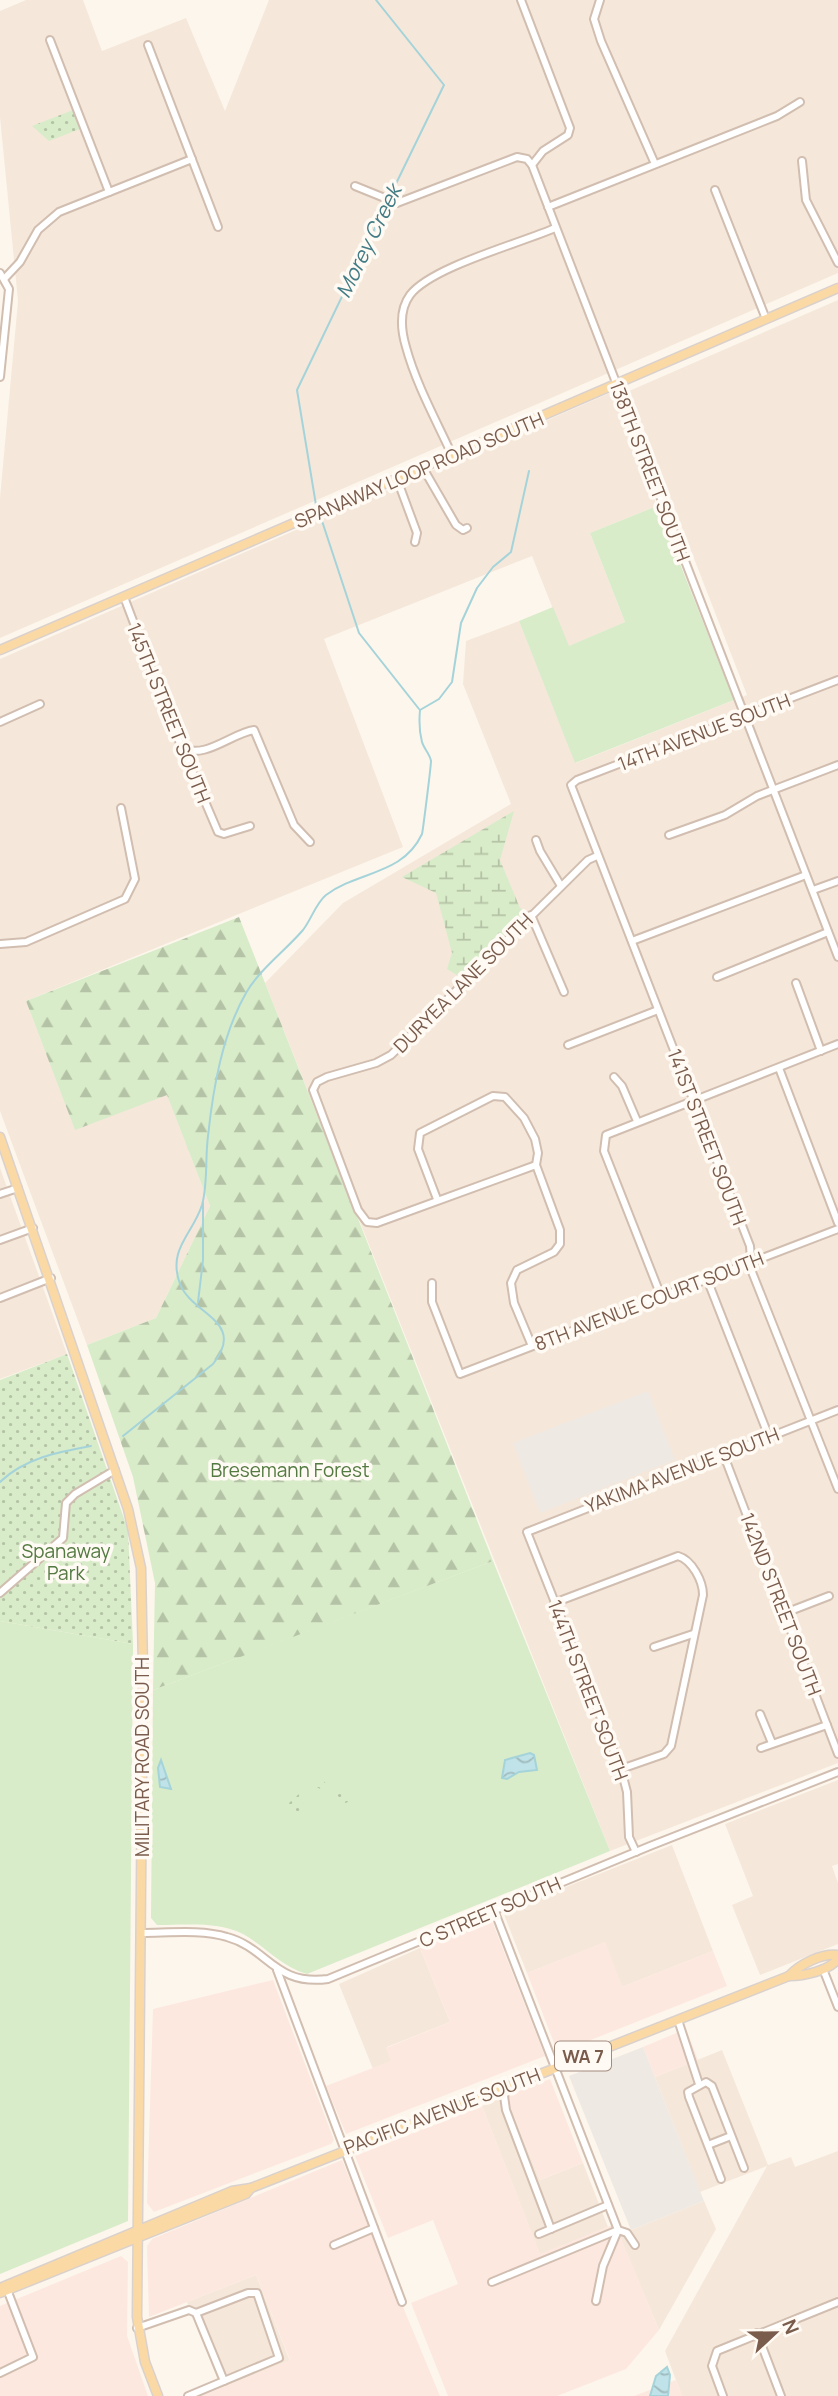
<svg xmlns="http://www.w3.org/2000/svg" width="838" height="2396" viewBox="0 0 838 2396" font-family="Manrope,sans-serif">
  <defs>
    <pattern id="forest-firs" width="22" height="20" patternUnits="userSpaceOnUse" patternTransform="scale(1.75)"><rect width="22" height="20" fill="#d8ecc9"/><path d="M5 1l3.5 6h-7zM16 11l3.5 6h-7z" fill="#b4c2a5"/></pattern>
    <pattern id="wetland-marsh" width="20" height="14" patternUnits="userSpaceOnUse" patternTransform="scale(1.75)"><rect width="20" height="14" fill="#d8ecc9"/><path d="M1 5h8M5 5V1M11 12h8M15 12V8" fill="none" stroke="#b4c2a5"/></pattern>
    <pattern id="park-dots" width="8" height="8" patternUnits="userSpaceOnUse" patternTransform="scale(1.75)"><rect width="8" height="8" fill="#d8ecc9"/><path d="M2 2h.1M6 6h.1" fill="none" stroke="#b4c2a5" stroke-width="1.8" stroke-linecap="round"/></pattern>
    <pattern id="water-waves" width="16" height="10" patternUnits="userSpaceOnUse" patternTransform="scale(1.75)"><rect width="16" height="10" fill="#bfe3e8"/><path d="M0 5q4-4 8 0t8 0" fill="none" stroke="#a0bbbe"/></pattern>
  </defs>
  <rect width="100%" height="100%" fill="#fdf6ec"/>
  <g fill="#f5e8da">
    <polygon points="26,0 83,0 102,51 186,18 225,111 269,0 838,0 838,273 0,638 0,498 18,301 0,117 0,11"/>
    <polygon points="838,300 838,1763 610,1851 265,983 343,903 511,804 463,684 466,641 519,621 576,763 747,695 629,391"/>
    <polygon points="612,392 657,506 590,533 625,622 568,647 532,556 324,639 403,847 26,1001 75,1129 167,1094 210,1206 156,1318 87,1345 0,1111 0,659"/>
    <polygon points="0,1168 67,1354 0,1379"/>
    <polygon points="838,1780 838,1864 832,1866 838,1883 838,1944 760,1975 732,1905 753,1896 725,1824"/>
    <polygon points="672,1845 713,1951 622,1987 604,1943 527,1973 503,1912"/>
    <polygon points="420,1948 450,2022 387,2047 392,2061 373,2069 339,1984"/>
    <polygon points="722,2050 768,2165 791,2157 795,2167 838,2151 838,2396 682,2396 665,2351 767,2166 700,2192 655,2077"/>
    <polygon points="506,2096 540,2180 583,2163 608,2227 540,2255 482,2106"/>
    <polygon points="704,2201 716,2229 659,2330 619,2235"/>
    <polygon points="256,2275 290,2361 221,2388 187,2302"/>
  </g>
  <g fill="#fde8e0">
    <polygon points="490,1916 545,2056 346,2134 326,2086 391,2061 386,2048 450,2022 420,1948"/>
    <polygon points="605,1942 622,1987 713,1951 727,1986 558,2053 527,1973"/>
    <polygon points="273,1980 334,2140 331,2144 154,2212 147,2203 153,2009"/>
    <polygon points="686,2029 698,2060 655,2077 643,2047"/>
    <polygon points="550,2079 583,2163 540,2180 506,2096"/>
    <polygon points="482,2106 540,2254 615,2224 659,2330 626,2369 557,2396 448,2396 411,2303 458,2284 433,2220 388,2238 355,2156"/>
    <polygon points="342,2160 440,2396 201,2396 290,2360 256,2275 149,2317 147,2246 152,2239"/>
    <polygon points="121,2256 128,2262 127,2336 148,2396 0,2396 0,2306"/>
    <polygon points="676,2380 682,2396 634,2396"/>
  </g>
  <g fill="#efe9e4">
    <polygon points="648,1391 675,1460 540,1513 513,1443"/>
    <polygon points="643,2047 704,2201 631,2230 569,2076"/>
  </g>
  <g fill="#d8ecc9">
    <polygon points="657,506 734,700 575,763 519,621 553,607 569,646 625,622 590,533"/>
    <path d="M493,1561L610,1851L307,1974C280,1966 266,1947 243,1934C218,1921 185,1925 157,1925L151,1918L153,1690L240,1657L248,1648L252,1652Z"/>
    <polygon points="0,1621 133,1644 128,2221 0,2274"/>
  </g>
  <polygon fill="url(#forest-firs)" points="239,917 493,1561 153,1690 155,1583 133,1477 87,1345 156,1318 210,1206 167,1095 75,1130 26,1001"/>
  <polygon fill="url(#wetland-marsh)" points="514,811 500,860 520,908 528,912 460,977 447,969 452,953 436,893 402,877"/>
  <g fill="url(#park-dots)">
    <polygon points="73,110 80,129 49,141 32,126"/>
    <polygon points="67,1354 128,1530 133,1644 0,1621 0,1380"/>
    <polygon points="322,1779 333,1792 349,1794 351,1801 345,1803 339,1797 316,1787 315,1781"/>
    <polygon points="299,1794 305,1808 292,1814 288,1804"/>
  </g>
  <g fill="url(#water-waves)" stroke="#a5d3da" stroke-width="2">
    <polygon points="530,1753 534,1755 537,1770 519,1772 507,1779 502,1778 505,1760"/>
    <polygon points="161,1760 171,1789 160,1787 158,1768"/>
    <polygon points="667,2367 670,2375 668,2396 650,2396 656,2376"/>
  </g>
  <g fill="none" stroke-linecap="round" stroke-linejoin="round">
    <g stroke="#a5d3da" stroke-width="2">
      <polyline points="376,0 444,85 389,198"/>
      <polyline points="316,505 297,390 387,203"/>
      <polyline points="322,521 359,633 419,709"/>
      <polyline points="198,1302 203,1260 203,1203"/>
      <path d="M123,1436L213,1364C247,1321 192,1315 180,1284C167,1249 193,1234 202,1205C208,1184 205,1158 208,1136C213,1089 222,1035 246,993C259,970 285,951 303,930C311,920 316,903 326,895C358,871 403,875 422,834C423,830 431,766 431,761C430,754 424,749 422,742C419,731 419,721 420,710L439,699L452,682L461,623L477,588L493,567L511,552L529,471"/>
      <path d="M0,1482C25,1458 58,1452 91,1446"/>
    </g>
    <g stroke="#d1beb0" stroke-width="10">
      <g id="minor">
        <polyline points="521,0 570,128 568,135 543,151 532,165"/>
        <polyline points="600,0 594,19 601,41 655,164"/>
        <polyline points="50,40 109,192"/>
        <polyline points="148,45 218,227"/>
        <polyline points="802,161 806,200 838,263"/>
        <polyline points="355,186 397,203 517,157 527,159 532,165 838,957"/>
        <polyline points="715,190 766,319"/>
        <polyline points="548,207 777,116 800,102"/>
        <polyline points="0,273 9,289 0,377"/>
        <polyline points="5,278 20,262 38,230 59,212 192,159"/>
        <path d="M452,455C436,420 416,384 406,347C401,330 399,310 410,295C431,267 521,243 555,228"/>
        <polyline points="423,468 456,525 463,530 467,528"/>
        <polyline points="397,479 417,533 415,542"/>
        <polyline points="124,597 174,729 218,832 224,834 250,826"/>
        <polyline points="838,680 577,780 571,785 750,1246 752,1272 838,1489"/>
        <polyline points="0,722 40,704"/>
        <path d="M182,747C203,761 232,733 254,730L294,825L310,842"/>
        <polyline points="669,835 725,815 757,796 838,765"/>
        <polyline points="536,840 540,851 561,886"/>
        <polyline points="813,890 838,881"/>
        <polyline points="531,915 564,992"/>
        <polyline points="632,941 806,875"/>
        <polyline points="0,944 26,942 125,899 135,879 121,808"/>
        <polyline points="717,977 828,932"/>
        <polyline points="796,983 821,1051"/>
        <polyline points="568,1045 658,1010"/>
        <polyline points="779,1068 838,1223"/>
        <polyline points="614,1077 622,1086 637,1121"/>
        <polyline points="536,1165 377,1223 367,1222 358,1210 313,1090 317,1082 327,1077 376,1063 391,1055 588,860 597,856"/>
        <polyline points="0,1194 18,1188"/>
        <polyline points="437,1199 418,1149 420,1133 493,1096 505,1097 524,1118 535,1139 538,1153 536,1165 560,1230 560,1244 554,1252 517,1270 511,1283 514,1303 532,1346"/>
        <polyline points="0,1240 33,1228"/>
        <polyline points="707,1279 769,1437"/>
        <polyline points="432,1283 432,1302 460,1374 838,1229"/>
        <polyline points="661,1296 604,1151 606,1135 838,1044"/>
        <polyline points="0,1298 51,1278"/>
        <polyline points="723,1453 838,1754"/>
        <polyline points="0,1593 63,1538 66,1503 75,1494 115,1470"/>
        <path d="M554,1603L678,1556C692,1560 703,1581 703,1595L671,1746L664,1754L621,1769"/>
        <polyline points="785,1613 829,1596"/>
        <polyline points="654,1647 693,1634"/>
        <polyline points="760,1714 772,1743"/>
        <polyline points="761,1748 827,1725"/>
        <polyline points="636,1852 629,1837 627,1792 621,1769 527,1532 838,1410"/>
        <polyline points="494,1910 618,2230"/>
        <path d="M141,1933C168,1933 201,1929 227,1937C268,1948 274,1986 328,1979L650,1846L838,1772"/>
        <polyline points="823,1969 838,2007"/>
        <polyline points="277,1970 402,2302"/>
        <polyline points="678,2020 699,2084"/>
        <polyline points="509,2086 504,2096 506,2110 551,2229"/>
        <polyline points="708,2145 731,2136"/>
        <polyline points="721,2179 689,2097 688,2092 706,2082 712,2086 744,2168"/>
        <polyline points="539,2234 608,2205"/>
        <polyline points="334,2245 374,2228"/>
        <polyline points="492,2282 618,2230 627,2233 635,2245"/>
        <polyline points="596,2301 603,2266 618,2230"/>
        <polyline points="196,2313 224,2381"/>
        <polyline points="137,2328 189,2310 196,2313 248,2293 257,2293 279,2358 188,2396"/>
        <polyline points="757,2333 781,2396"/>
        <polyline points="0,2373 33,2357 8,2292"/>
        <polyline points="723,2396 712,2366 717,2351 838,2302"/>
      </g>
    </g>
    <g stroke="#dad1cd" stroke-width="11">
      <g id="major">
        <polyline points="0,650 838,288"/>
        <polyline points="0,1137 128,1509 141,1568 143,1668 137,2317 145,2362 158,2396"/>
        <path d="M789,1976C800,1964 822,1953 838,1955"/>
        <polyline points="0,2288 232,2191 251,2188"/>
        <path d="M0,2293L246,2194L251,2188L789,1976C804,1976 828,1971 838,1959"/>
      </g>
    </g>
    <use href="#minor" stroke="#fff" stroke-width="6"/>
    <use href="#major" stroke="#fbd9a5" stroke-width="8"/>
  </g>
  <g text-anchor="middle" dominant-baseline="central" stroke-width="7" stroke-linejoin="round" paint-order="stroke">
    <rect fill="#fffaf3" stroke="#a28b7f" stroke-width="2" x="555" y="2041.5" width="56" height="29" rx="5"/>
    <g font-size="18" font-weight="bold" fill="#7a5c4d">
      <text x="583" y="2056">WA 7</text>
    </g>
    <g font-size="19" fill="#7a5c4d" stroke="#fffaf3">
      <text transform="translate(419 470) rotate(-23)">SPANAWAY LOOP ROAD SOUTH</text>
      <text transform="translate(650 471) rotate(69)">138TH STREET SOUTH</text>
      <text transform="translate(169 713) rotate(68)">145TH STREET SOUTH</text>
      <text transform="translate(704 732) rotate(-21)">14TH AVENUE SOUTH</text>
      <text transform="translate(463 983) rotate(-45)">DURYEA LANE SOUTH</text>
      <text transform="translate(707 1137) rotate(69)">141ST STREET SOUTH</text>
      <text transform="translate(649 1301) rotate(-21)">8TH AVENUE COURT SOUTH</text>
      <text transform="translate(682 1470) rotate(-21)">YAKIMA AVENUE SOUTH</text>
      <text transform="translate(781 1604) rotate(69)">142ND STREET SOUTH</text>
      <text transform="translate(588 1690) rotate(69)">144TH STREET SOUTH</text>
      <text transform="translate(142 1757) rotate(-90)">MILITARY ROAD SOUTH</text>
      <text transform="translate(490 1912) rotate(-23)">C STREET SOUTH</text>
      <text transform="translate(442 2111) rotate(-21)">PACIFIC AVENUE SOUTH</text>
    </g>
    <g font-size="19" fill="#537a41" stroke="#fffaf3">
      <text x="290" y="1470">Bresemann Forest</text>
      <text x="66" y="1551">Spanaway<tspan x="66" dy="22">Park</tspan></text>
    </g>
    <g font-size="21" font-style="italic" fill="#437c86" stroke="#fffaf3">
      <text transform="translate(368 241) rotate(-64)">Morey Creek</text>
    </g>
  </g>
  <g transform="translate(775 2333) rotate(68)" stroke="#fffaf3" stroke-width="5" paint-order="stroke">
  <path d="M0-5L12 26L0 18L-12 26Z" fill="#7a5c4d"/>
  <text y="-10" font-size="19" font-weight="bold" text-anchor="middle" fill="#7a5c4d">N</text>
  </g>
</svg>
